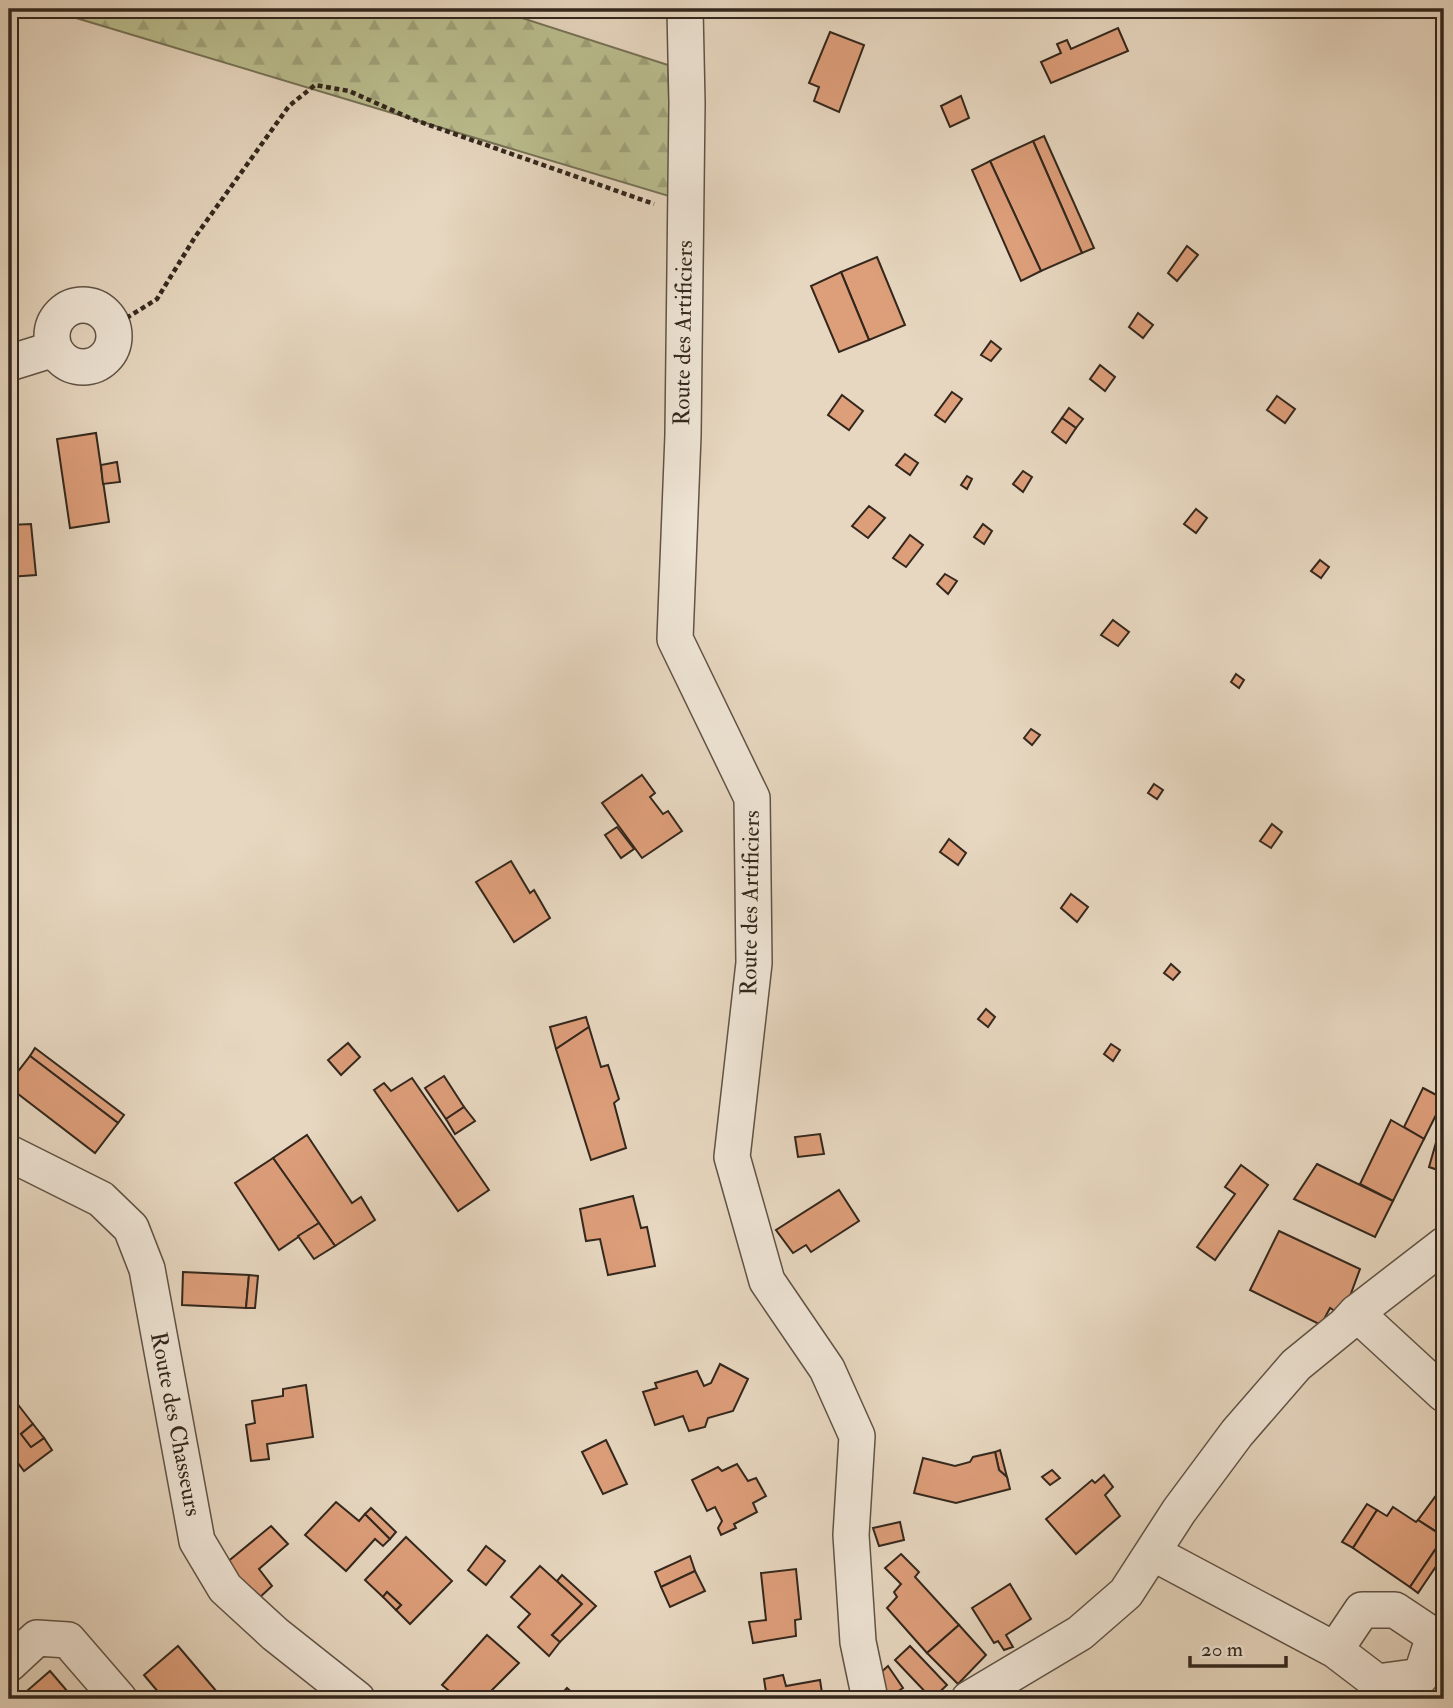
<svg xmlns="http://www.w3.org/2000/svg" width="1453" height="1708" viewBox="0 0 1453 1708" font-family="'IM FELL Double Pica',serif">
  <defs>
    <pattern id="forest-firs" width="22" height="20" patternUnits="userSpaceOnUse" patternTransform="scale(1.75)"><rect width="22" height="20" fill="#babd8e"/><path d="M5 1l3.5 6h-7zM16 11l3.5 6h-7z" fill="#a0a27a"/></pattern>
  </defs>
  <rect width="100%" height="100%" fill="#e7d7c0"/>
  <filter id="stains"><feTurbulence type="fractalNoise" baseFrequency=".00286" numOctaves="4"/><feColorMatrix values="0 0 0 0 .2 0 0 0 0 .09 0 0 0 0 .02 0 0 0 .5 -.17"/></filter>
  <radialGradient id="worn" r=".72"><stop offset=".6" stop-color="#630" stop-opacity="0"/><stop offset="1" stop-color="#630" stop-opacity=".3"/></radialGradient>
  <polygon fill="url(#forest-firs)" stroke="#767256" stroke-width="2" points="46,9 494,9 668,65 672,197"/>
  <g fill="#dd9e7a" stroke="#33271d" stroke-width="2">
    <polygon points="1118,28 1128,51 1051,83 1041,62 1061,53 1057,44 1067,40 1071,49"/>
    <polygon points="830,32 864,45 839,112 814,101 819,87 809,83"/>
    <polygon points="961,96 969,118 950,127 941,106"/>
    <polygon points="1044,136 1094,248 1082,253 1033,141"/>
    <polygon points="1033,141 1082,253 1041,271 990,161"/>
    <polygon points="990,161 1041,271 1021,281 972,170"/>
    <polygon points="1187,246 1198,255 1177,281 1168,273"/>
    <polygon points="877,257 905,325 869,340 841,272"/>
    <polygon points="841,272 869,340 839,352 811,286"/>
    <polygon points="1138,313 1153,325 1143,338 1129,327"/>
    <polygon points="991,341 1001,349 991,361 981,355"/>
    <polygon points="1100,365 1115,377 1105,391 1090,379"/>
    <polygon points="952,392 962,399 945,422 935,415"/>
    <polygon points="842,395 863,411 849,430 828,415"/>
    <polygon points="1277,396 1295,409 1285,423 1267,410"/>
    <polygon points="1069,408 1083,419 1076,428 1062,418"/>
    <polygon points="1062,418 1076,428 1066,443 1052,432"/>
    <polygon points="96,433 109,522 70,528 57,439"/>
    <polygon points="905,454 918,463 910,475 896,465"/>
    <polygon points="117,462 120,482 103,484 101,465"/>
    <polygon points="1023,471 1032,477 1023,492 1013,484"/>
    <polygon points="967,476 972,479 967,489 961,485"/>
    <polygon points="869,506 885,518 868,538 852,526"/>
    <polygon points="1196,509 1207,518 1196,533 1184,524"/>
    <polygon points="31,524 36,575 9,577 9,525"/>
    <polygon points="983,524 992,531 984,544 974,537"/>
    <polygon points="910,535 923,545 906,567 893,558"/>
    <polygon points="1320,560 1329,567 1321,578 1311,571"/>
    <polygon points="945,574 957,581 948,594 937,584"/>
    <polygon points="1113,620 1129,632 1118,646 1101,635"/>
    <polygon points="1236,674 1244,680 1239,688 1231,682"/>
    <polygon points="1031,729 1040,735 1032,745 1024,738"/>
    <polygon points="642,775 655,793 650,797 663,814 668,811 682,831 642,858 602,803"/>
    <polygon points="1154,784 1163,790 1157,799 1148,793"/>
    <polygon points="1272,824 1282,832 1271,848 1260,841"/>
    <polygon points="617,827 634,849 621,858 605,835"/>
    <polygon points="949,839 966,853 958,865 940,852"/>
    <polygon points="511,861 530,893 534,890 550,918 514,942 476,882"/>
    <polygon points="1071,894 1088,907 1077,922 1061,908"/>
    <polygon points="1171,964 1180,972 1173,980 1164,973"/>
    <polygon points="986,1009 995,1017 988,1027 978,1019"/>
    <polygon points="586,1017 589,1027 556,1049 550,1027"/>
    <polygon points="589,1027 601,1067 608,1065 619,1099 614,1103 626,1148 591,1160 556,1049"/>
    <polygon points="348,1043 360,1057 341,1075 328,1060"/>
    <polygon points="1111,1044 1120,1050 1113,1061 1104,1054"/>
    <polygon points="35,1048 124,1115 118,1123 30,1056"/>
    <polygon points="30,1056 118,1123 95,1153 9,1087 9,1083"/>
    <polygon points="444,1076 464,1107 446,1119 425,1088"/>
    <polygon points="412,1078 489,1190 458,1211 374,1090 384,1083 391,1091"/>
    <polygon points="1423,1088 1444,1099 1424,1139 1404,1127"/>
    <polygon points="464,1107 475,1121 455,1134 446,1119"/>
    <polygon points="1391,1120 1424,1139 1393,1201 1360,1184"/>
    <polygon points="820,1134 824,1154 798,1157 795,1137"/>
    <polygon points="307,1135 352,1203 361,1197 375,1220 335,1246 273,1158"/>
    <polygon points="1437,1139 1444,1141 1444,1172 1429,1167"/>
    <polygon points="273,1158 319,1223 279,1250 235,1183"/>
    <polygon points="1317,1164 1393,1201 1375,1237 1294,1199"/>
    <polygon points="1241,1165 1268,1185 1215,1260 1197,1247 1235,1194 1225,1187"/>
    <polygon points="839,1190 859,1221 811,1252 806,1245 793,1253 776,1230"/>
    <polygon points="633,1196 641,1228 647,1227 655,1266 608,1275 600,1239 586,1241 580,1209"/>
    <polygon points="319,1223 335,1246 314,1259 298,1236"/>
    <polygon points="1279,1231 1360,1269 1346,1307 1338,1313 1330,1308 1321,1325 1250,1290"/>
    <polygon points="183,1272 249,1275 246,1308 182,1305"/>
    <polygon points="249,1275 258,1276 255,1308 246,1308"/>
    <polygon points="720,1364 748,1379 733,1411 708,1418 705,1427 689,1431 683,1416 655,1425 643,1392 657,1388 655,1383 697,1371 704,1386 711,1383"/>
    <polygon points="306,1385 313,1437 267,1444 269,1459 251,1461 246,1425 255,1423 252,1401 283,1396 283,1389"/>
    <polygon points="16,1402 33,1424 21,1434 31,1447 44,1438 52,1450 24,1471 9,1451 9,1407"/>
    <polygon points="33,1424 44,1438 31,1447 21,1434"/>
    <polygon points="606,1440 627,1484 603,1494 582,1452"/>
    <polygon points="1000,1450 1007,1477 999,1470 995,1452"/>
    <polygon points="995,1452 999,1470 1007,1477 1010,1489 956,1503 914,1493 923,1458 955,1466 970,1462 973,1457"/>
    <polygon points="737,1464 748,1481 756,1478 766,1496 753,1503 757,1512 734,1524 736,1528 721,1535 718,1528 722,1521 715,1507 707,1511 692,1480 718,1467 722,1471"/>
    <polygon points="1052,1470 1060,1478 1050,1485 1042,1477"/>
    <polygon points="1104,1475 1113,1487 1105,1495 1120,1516 1076,1554 1046,1519 1092,1480 1095,1483"/>
    <polygon points="1441,1490 1444,1492 1444,1504 1435,1497"/>
    <polygon points="1435,1497 1444,1504 1444,1531 1442,1535 1418,1520"/>
    <polygon points="336,1502 359,1521 365,1514 390,1539 383,1546 375,1539 346,1571 305,1535"/>
    <polygon points="1367,1504 1377,1510 1353,1548 1342,1542"/>
    <polygon points="1393,1507 1416,1522 1418,1520 1444,1537 1443,1556 1435,1550 1410,1587 1353,1548 1377,1510 1387,1516"/>
    <polygon points="371,1508 396,1532 390,1539 365,1514"/>
    <polygon points="900,1522 904,1540 879,1546 873,1528"/>
    <polygon points="271,1526 288,1544 259,1569 272,1586 258,1599 226,1563"/>
    <polygon points="406,1537 452,1581 410,1624 396,1610 401,1605 387,1592 383,1597 365,1580"/>
    <polygon points="486,1546 505,1561 486,1585 468,1570"/>
    <polygon points="1435,1550 1443,1556 1418,1593 1410,1587"/>
    <polygon points="901,1554 919,1572 915,1577 959,1625 927,1653 887,1608 897,1597 894,1592 901,1584 885,1568"/>
    <polygon points="690,1556 695,1571 661,1587 655,1572"/>
    <polygon points="540,1566 582,1604 552,1635 560,1642 549,1656 518,1627 530,1614 511,1597"/>
    <polygon points="796,1569 801,1619 795,1620 796,1636 753,1643 749,1622 766,1620 761,1573"/>
    <polygon points="695,1571 705,1591 670,1607 661,1587"/>
    <polygon points="562,1575 596,1606 560,1642 552,1635 582,1604 557,1581"/>
    <polygon points="1010,1584 1031,1619 1006,1635 1013,1647 1004,1650 998,1641 994,1643 972,1608"/>
    <polygon points="387,1592 401,1605 396,1610 383,1597"/>
    <polygon points="959,1625 986,1655 958,1684 927,1653"/>
    <polygon points="487,1635 519,1663 490,1692 496,1699 459,1699 442,1685"/>
    <polygon points="178,1646 223,1699 164,1699 144,1675"/>
    <polygon points="910,1646 947,1685 932,1699 895,1660"/>
    <polygon points="888,1666 903,1688 886,1699 879,1674"/>
    <polygon points="50,1671 74,1699 22,1699 20,1697"/>
    <polygon points="783,1675 786,1686 820,1680 823,1699 767,1699 764,1679"/>
    <polygon points="567,1688 578,1698 557,1699"/>
  </g>
  <g fill="none" stroke-linecap="round" stroke-linejoin="round">
    <g stroke="#605346" stroke-width="38">
      <g id="street">
        <polyline points="685,9 687,103 683,435 675,639 752,798 754,963 732,1157 767,1281 827,1369 857,1436 851,1535 858,1642 870,1699"/>
        <circle cx="83" cy="336" r="31"/>
        <polyline points="9,363 54,349"/>
        <polyline points="9,1153 101,1199 131,1228 147,1269 197,1541 225,1588 275,1634 357,1699"/>
        <polyline points="1356,1313 1444,1394"/>
        <polyline points="1153,1553 1335,1650 1377,1682 1421,1676 1434,1636 1395,1610 1362,1610 1335,1650"/>
        <polyline points="9,1664 37,1638 68,1640 119,1699"/>
        <polyline points="969,1699 1080,1633 1126,1593 1179,1511 1237,1433 1296,1365 1345,1325 1356,1313 1444,1245"/>
      </g>
    </g>
    <polyline stroke="#33271d" stroke-width="4.5" stroke-dasharray="5 3.5" stroke-linecap="butt" points="112,327 157,299 195,237 289,106 315,85 349,91 412,119 654,204"/>
    <use href="#street" stroke="#efe5d6" stroke-width="35"/>
  </g>
  <g text-anchor="middle" dominant-baseline="central" stroke-width="7" stroke-linejoin="round" paint-order="stroke">
    <g font-size="23" fill="#33271d" stroke="#efe5d6">
      <text transform="translate(683 333) rotate(-89)">Route des Artificiers</text>
      <text transform="translate(750 903) rotate(-89)">Route des Artificiers</text>
      <text transform="translate(176 1424) rotate(79)">Route des Chasseurs</text>
    </g>
  </g>
  <rect width="1453" height="1708" fill="none" stroke="#e7d7c0" stroke-width="35"/>
  <rect x="10" y="10" width="1432" height="1687" fill="none" stroke="#33271d" stroke-width="3.5"/>
  <rect x="18" y="18" width="1418" height="1673" fill="none" stroke="#33271d" stroke-width="2"/>
  <path d="M1190 1656v10h96v-10" fill="none" stroke="#33271d" stroke-width="3.5"/>
  <text x="1201" y="1656" font-size="21" fill="#33271d" stroke="#efe5d6" stroke-width="5" paint-order="stroke">20 m</text>
  <rect width="100%" height="100%" filter="url(#stains)"/>
  <rect width="100%" height="100%" fill="url(#worn)"/>
</svg>
